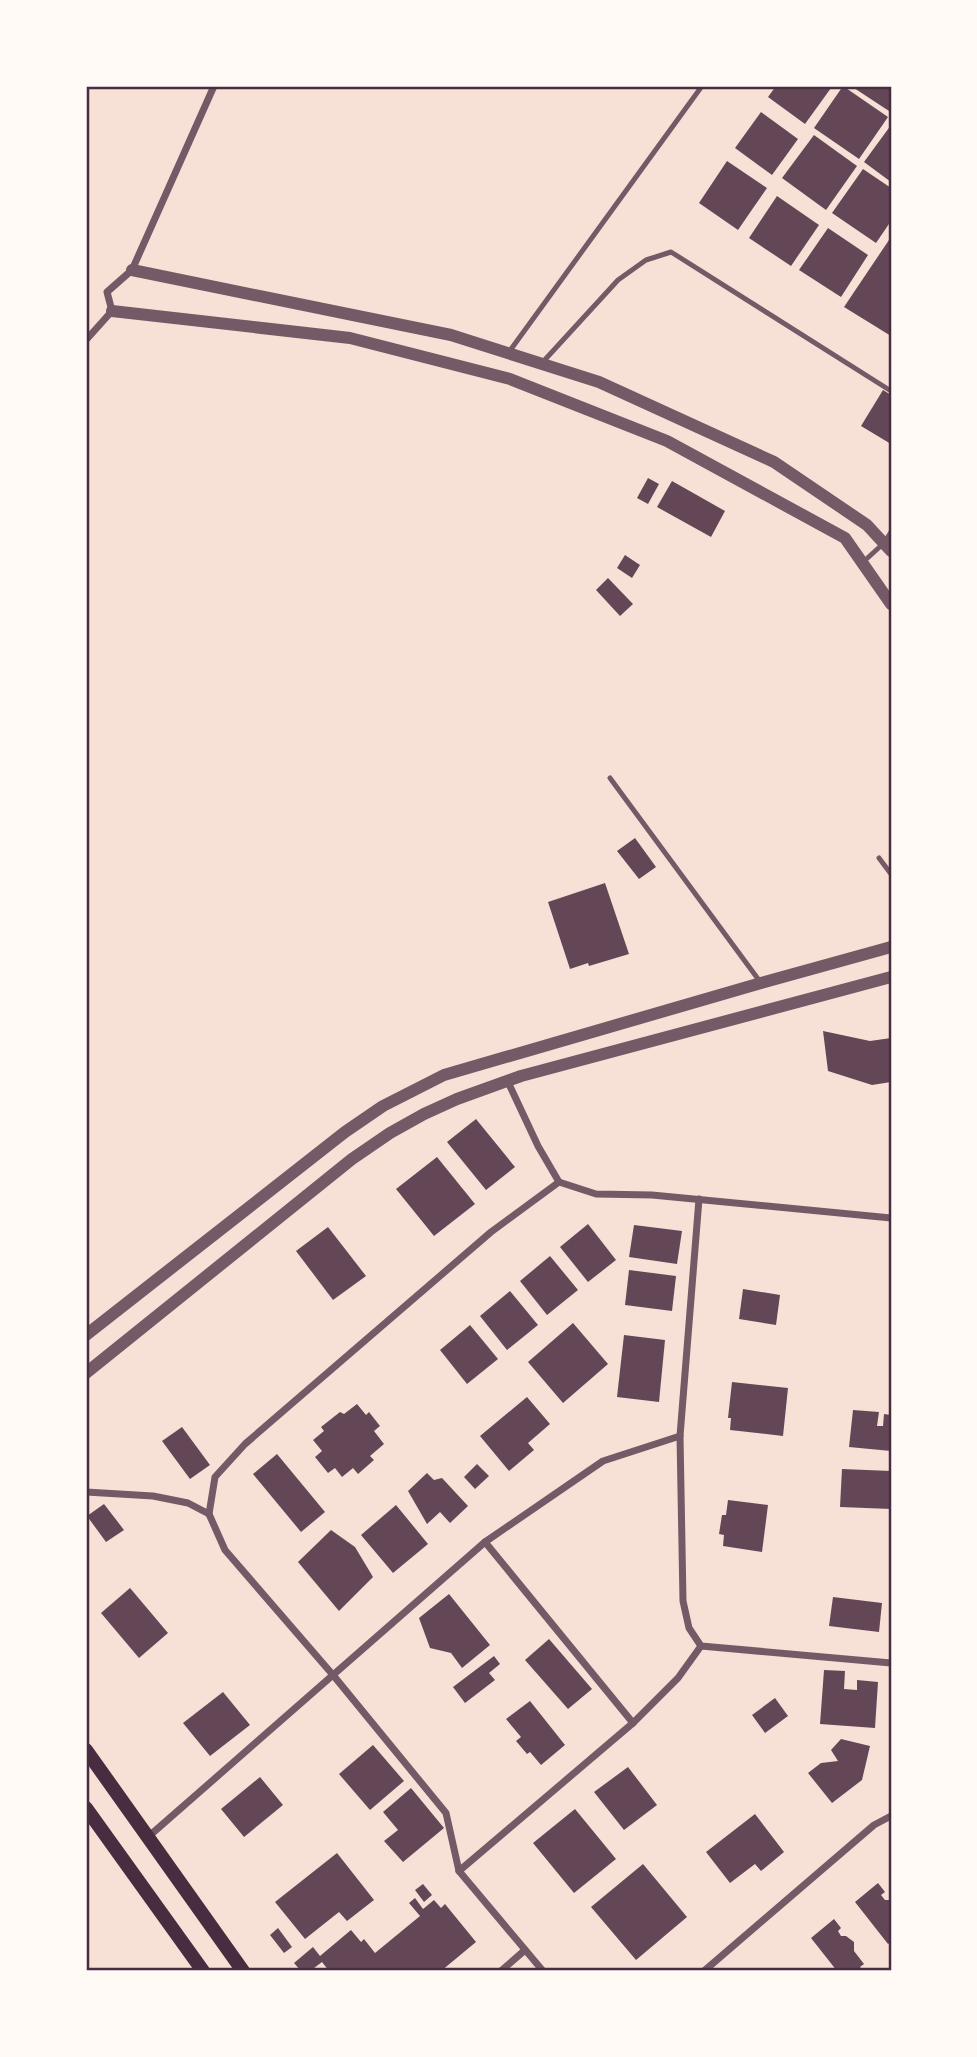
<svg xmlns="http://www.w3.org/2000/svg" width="977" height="2057" viewBox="0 0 977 2057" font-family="'Space Grotesk',sans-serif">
  <rect width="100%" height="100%" fill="#f7e1d7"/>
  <g fill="#644757">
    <polygon points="776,86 828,86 831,88 805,124 768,97"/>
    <polygon points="843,86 888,117 859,159 814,128"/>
    <polygon points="851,86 891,86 891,108 889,111"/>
    <polygon points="761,112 798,139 772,175 735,148"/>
    <polygon points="891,125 891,182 864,162"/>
    <polygon points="814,135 857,166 826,210 782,178"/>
    <polygon points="727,161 767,188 738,230 699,203"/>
    <polygon points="863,169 891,188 891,221 876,243 832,213"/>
    <polygon points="777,196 819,225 791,266 749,238"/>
    <polygon points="828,228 868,255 841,297 799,270"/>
    <polygon points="891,237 891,336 844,307"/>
    <polygon points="883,390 891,395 891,444 861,426"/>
    <polygon points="648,478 659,484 648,504 637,498"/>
    <polygon points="672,481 725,511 711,537 657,507"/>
    <polygon points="625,555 640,565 632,578 617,568"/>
    <polygon points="608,578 633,604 620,616 596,590"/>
    <polygon points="635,838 656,867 639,879 617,851"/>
    <polygon points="605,883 629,954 589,966 588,963 570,969 548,902"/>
    <polygon points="823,1031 870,1041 891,1038 891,1082 872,1085 828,1071"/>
    <polygon points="476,1119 515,1167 486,1190 447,1142"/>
    <polygon points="437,1157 475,1204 434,1236 396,1189"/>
    <polygon points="588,1224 616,1260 588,1282 560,1247"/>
    <polygon points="634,1225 682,1231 677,1264 629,1257"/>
    <polygon points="328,1227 366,1276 333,1300 296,1251"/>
    <polygon points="550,1256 578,1290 547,1315 520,1281"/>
    <polygon points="629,1270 676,1276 672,1311 625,1305"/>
    <polygon points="743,1289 780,1295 776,1325 739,1319"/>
    <polygon points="510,1291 538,1325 507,1350 480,1316"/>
    <polygon points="573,1323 608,1364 563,1403 528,1362"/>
    <polygon points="470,1325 498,1359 467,1384 440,1350"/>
    <polygon points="624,1335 665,1340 659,1402 617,1397"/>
    <polygon points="732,1382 788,1388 783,1436 730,1430 731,1418 728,1418"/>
    <polygon points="527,1397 550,1424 528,1443 534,1450 509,1471 480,1436"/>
    <polygon points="357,1404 366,1415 369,1412 380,1426 374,1431 384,1444 370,1456 374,1460 358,1474 353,1468 342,1477 335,1468 328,1473 315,1457 322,1451 313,1440 324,1431 321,1427 340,1412 344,1414"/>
    <polygon points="853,1410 879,1412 877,1426 883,1426 884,1414 891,1415 891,1451 849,1447"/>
    <polygon points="182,1427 210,1465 190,1479 162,1441"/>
    <polygon points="277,1454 325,1512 301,1532 253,1474"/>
    <polygon points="477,1464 489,1476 475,1489 464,1477"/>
    <polygon points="842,1469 891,1471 891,1509 840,1507"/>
    <polygon points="427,1473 434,1480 442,1478 468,1506 450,1523 440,1512 427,1524 408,1491"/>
    <polygon points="728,1500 768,1505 762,1552 723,1546 724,1535 719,1534 722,1515 726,1515"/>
    <polygon points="104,1504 124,1530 106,1542 87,1516"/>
    <polygon points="396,1505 428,1544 393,1573 361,1535"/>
    <polygon points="331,1530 355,1547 373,1577 339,1611 298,1562"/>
    <polygon points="130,1588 168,1633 139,1658 101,1613"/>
    <polygon points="449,1594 490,1645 462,1668 451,1653 430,1648 419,1618"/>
    <polygon points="833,1597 882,1603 879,1632 829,1626"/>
    <polygon points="549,1639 592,1689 568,1709 525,1660"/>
    <polygon points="494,1656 500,1664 489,1673 495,1680 465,1703 453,1687"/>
    <polygon points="824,1670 845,1671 844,1689 857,1690 857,1680 878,1682 875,1728 820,1724"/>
    <polygon points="223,1692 250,1725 210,1756 183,1723"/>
    <polygon points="775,1698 788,1716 765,1733 752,1715"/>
    <polygon points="530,1701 565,1745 541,1765 530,1752 527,1754 516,1741 521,1737 506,1719"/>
    <polygon points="841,1739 870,1746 862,1780 832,1803 808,1773 821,1763 838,1761 831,1750"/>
    <polygon points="373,1745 404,1781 370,1810 339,1774"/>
    <polygon points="628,1767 657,1805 624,1830 594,1792"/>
    <polygon points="260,1777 283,1805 244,1837 221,1809"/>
    <polygon points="411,1788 444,1828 403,1862 384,1841 398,1830 383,1812"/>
    <polygon points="575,1809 616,1859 574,1893 533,1843"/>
    <polygon points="755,1814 784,1852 761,1871 755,1864 730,1883 706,1852"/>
    <polygon points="337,1853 374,1900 347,1921 339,1912 305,1939 275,1902"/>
    <polygon points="643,1864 687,1917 636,1960 591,1907"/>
    <polygon points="878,1883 885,1892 881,1895 885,1900 891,1900 891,1942 888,1944 855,1902"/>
    <polygon points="423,1884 432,1895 424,1902 415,1890"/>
    <polygon points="415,1898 423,1909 434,1900 441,1908 445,1904 476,1942 441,1971 329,1971 322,1962 310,1971 301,1971 294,1963 313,1947 320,1956 351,1930 361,1942 364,1939 375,1953 420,1916 409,1903"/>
    <polygon points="834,1919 841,1928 838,1931 841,1936 846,1936 854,1942 854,1951 864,1964 860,1967 863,1971 837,1971 811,1938"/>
    <polygon points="278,1928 292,1947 284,1953 270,1935"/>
  </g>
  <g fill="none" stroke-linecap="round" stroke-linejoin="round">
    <g stroke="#755966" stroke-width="5">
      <polyline points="509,352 702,86"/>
      <polyline points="541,364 618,280 646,260 671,252 891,391"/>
      <polyline points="862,563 884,543 891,532"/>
      <polyline points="610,778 761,983"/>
      <polyline points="879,858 891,874"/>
    </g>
    <g stroke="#755966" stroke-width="7">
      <polyline points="86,340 112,311 107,292 132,270 214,86"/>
      <polyline points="508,1082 538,1146 559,1182 596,1194 652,1195 891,1218"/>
      <polyline points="699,1199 680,1436 683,1601 689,1628 701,1646 891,1663"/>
      <polyline points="86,1492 153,1496 188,1503 209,1514 225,1550 333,1675 446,1813 459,1871 543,1971"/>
      <polyline points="209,1514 215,1477 245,1444 491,1232 559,1182"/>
      <polyline points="485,1542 633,1723"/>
      <polyline points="148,1837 485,1542 603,1461 680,1436"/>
      <polyline points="459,1871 633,1723 678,1678 701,1646"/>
      <polyline points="501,1971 525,1950"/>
      <polyline points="704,1971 874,1825 891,1816"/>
    </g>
    <g stroke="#755966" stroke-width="12">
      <polyline points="132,270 451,335 599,382 774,462 867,525 891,551"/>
      <polyline points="112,311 350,338 510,379 667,441 845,538 891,604"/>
      <polyline points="86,1335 345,1132 383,1106 444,1075 761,983 891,947"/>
      <polyline points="86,1373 352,1159 390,1133 424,1114 457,1099 521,1076 891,977"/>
    </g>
    <g stroke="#4a2c40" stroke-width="14">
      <polyline points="86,1750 243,1971"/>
      <polyline points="86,1808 203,1971"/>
    </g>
  </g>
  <rect width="977" height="2057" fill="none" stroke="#fffaf5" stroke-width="175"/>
  <rect x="88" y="88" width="802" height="1881" fill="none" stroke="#4a2c40" stroke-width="2.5"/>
</svg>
